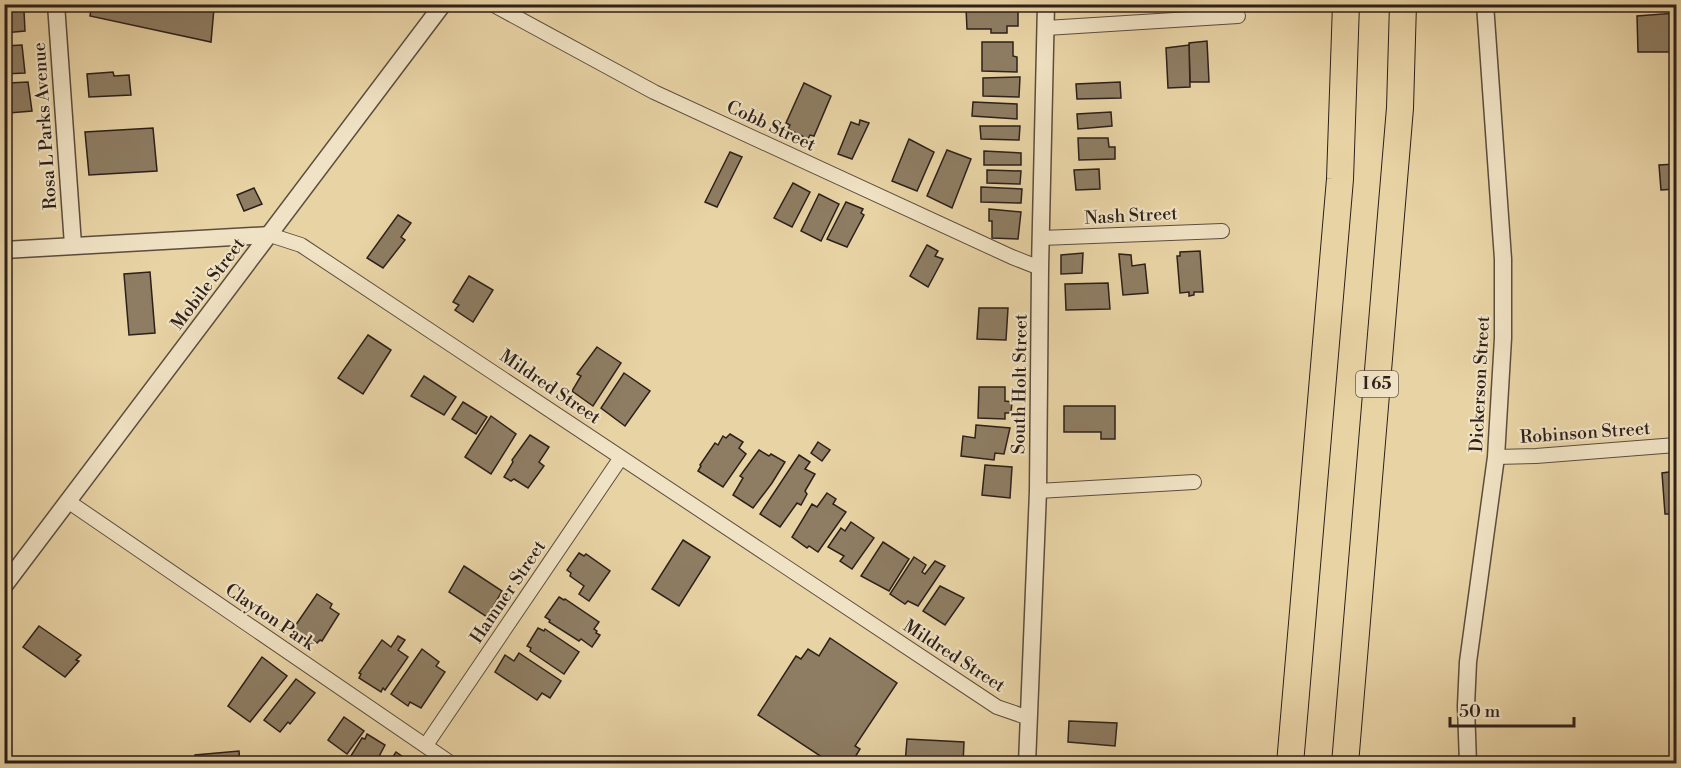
<svg xmlns="http://www.w3.org/2000/svg" width="1681" height="768" viewBox="0 0 1681 768" font-family="'Libre Bodoni',serif">
  <rect width="100%" height="100%" fill="#e8d3a5"/>
  <filter id="stains"><feTurbulence type="fractalNoise" baseFrequency=".00333" numOctaves="4"/><feColorMatrix values="0 0 0 0 .2 0 0 0 0 .09 0 0 0 0 .02 0 0 0 .5 -.17"/></filter>
  <radialGradient id="worn" r=".72"><stop offset=".6" stop-color="#630" stop-opacity="0"/><stop offset="1" stop-color="#630" stop-opacity=".3"/></radialGradient>
  <g fill="#8e7d63" stroke="#2d201b" stroke-width="1.5">
    <polygon points="92,4 173,4 182,6 182,4 197,4 214,8 211,42 90,16"/>
    <polygon points="990,4 1018,4 1018,26 1007,26 1007,33 991,33 991,29 967,29 966,8 991,9"/>
    <polygon points="24,11 25,31 4,33 4,12"/>
    <polygon points="1676,13 1676,52 1638,52 1637,16"/>
    <polygon points="1207,41 1209,82 1190,82 1189,43"/>
    <polygon points="982,42 1013,42 1013,56 1017,57 1017,72 982,71"/>
    <polygon points="22,45 25,73 4,74 4,46"/>
    <polygon points="1189,45 1190,87 1168,88 1166,48"/>
    <polygon points="113,72 114,76 129,75 131,95 89,97 87,74"/>
    <polygon points="1020,77 1019,97 983,96 983,78"/>
    <polygon points="28,82 32,111 9,113 8,83"/>
    <polygon points="1120,82 1121,98 1077,99 1076,84"/>
    <polygon points="804,83 831,96 814,136 810,135 808,139 788,129 790,125 786,123"/>
    <polygon points="973,102 1017,104 1017,119 972,116"/>
    <polygon points="1111,112 1112,126 1078,129 1077,114"/>
    <polygon points="860,120 869,123 852,159 838,154 851,122 859,125"/>
    <polygon points="980,126 1020,126 1019,140 981,139"/>
    <polygon points="153,128 157,171 89,175 85,132"/>
    <polygon points="1078,138 1108,138 1109,147 1115,147 1115,159 1079,160"/>
    <polygon points="909,139 934,152 917,191 892,181"/>
    <polygon points="947,150 971,159 952,208 927,196"/>
    <polygon points="984,151 1021,153 1021,165 984,165"/>
    <polygon points="730,152 742,157 717,207 705,202"/>
    <polygon points="1676,164 1676,189 1661,190 1659,165"/>
    <polygon points="1099,169 1100,189 1076,190 1074,170"/>
    <polygon points="987,170 1021,171 1020,184 987,183"/>
    <polygon points="793,183 810,192 792,227 774,218"/>
    <polygon points="981,187 1022,189 1021,203 981,202"/>
    <polygon points="254,188 262,204 244,211 237,195"/>
    <polygon points="819,194 839,204 821,241 801,231"/>
    <polygon points="846,202 863,209 861,213 864,215 847,247 827,239"/>
    <polygon points="989,209 1021,212 1018,239 992,238 992,221 989,221"/>
    <polygon points="398,215 411,223 401,237 405,240 383,268 367,258"/>
    <polygon points="1676,242 1676,263 1671,263 1670,243"/>
    <polygon points="927,245 938,251 935,256 943,259 928,287 910,276"/>
    <polygon points="1200,251 1203,292 1194,292 1194,295 1189,296 1189,292 1180,293 1177,256 1180,256 1180,252"/>
    <polygon points="1083,253 1082,273 1061,274 1061,255"/>
    <polygon points="1119,254 1131,255 1132,266 1145,264 1148,293 1123,295"/>
    <polygon points="150,272 155,333 129,335 124,274"/>
    <polygon points="1671,275 1676,275 1676,295 1673,295"/>
    <polygon points="469,276 493,290 473,322 455,310 459,305 453,302"/>
    <polygon points="1108,283 1110,309 1066,310 1065,284"/>
    <polygon points="979,308 1008,308 1006,340 977,339"/>
    <polygon points="368,335 391,350 363,394 338,378"/>
    <polygon points="597,347 621,363 593,406 572,391 581,376 577,374"/>
    <polygon points="624,373 650,391 625,426 601,408"/>
    <polygon points="424,376 456,397 444,415 411,396"/>
    <polygon points="979,387 1005,387 1005,401 1012,402 1011,413 1005,413 1005,419 978,418"/>
    <polygon points="463,402 487,417 476,434 452,419"/>
    <polygon points="1064,406 1115,406 1115,439 1101,439 1101,432 1064,432"/>
    <polygon points="491,416 516,434 491,474 465,457"/>
    <polygon points="976,425 1010,428 1004,454 995,453 994,460 961,456 963,436 975,438"/>
    <polygon points="730,434 743,442 739,448 746,454 723,487 698,471 701,466 700,465 715,443 718,445 723,436 726,438"/>
    <polygon points="530,435 549,447 539,462 544,466 528,488 514,479 511,481 504,477 513,462 512,460"/>
    <polygon points="818,442 830,450 822,461 811,453"/>
    <polygon points="759,450 769,456 771,454 785,462 772,483 753,508 733,495 743,478 740,476"/>
    <polygon points="799,455 810,462 805,469 815,474 805,491 807,494 801,505 797,503 780,527 760,514"/>
    <polygon points="985,465 1012,467 1010,498 982,495"/>
    <polygon points="1676,471 1676,514 1665,514 1662,473"/>
    <polygon points="827,493 836,499 833,504 846,512 818,552 809,546 807,548 792,537 812,504 817,507"/>
    <polygon points="851,522 874,538 852,569 840,561 844,556 828,547 841,528 845,531"/>
    <polygon points="683,540 710,557 679,606 652,589"/>
    <polygon points="883,542 909,559 889,591 861,576"/>
    <polygon points="579,553 584,556 586,554 610,571 589,601 579,594 584,586 570,576 571,573 567,570"/>
    <polygon points="914,557 926,565 922,572 925,574 935,561 945,566 918,606 908,601 905,604 890,594"/>
    <polygon points="464,566 502,591 487,617 449,592"/>
    <polygon points="940,586 964,598 945,625 923,611"/>
    <polygon points="317,594 332,604 330,608 339,614 322,641 320,640 317,643 293,629"/>
    <polygon points="559,597 564,600 565,599 599,622 594,629 597,631 596,633 600,635 592,647 581,639 579,641 549,622 550,620 545,617"/>
    <polygon points="39,626 81,655 76,660 79,661 65,677 23,647"/>
    <polygon points="538,628 544,631 545,629 579,652 564,674 530,651 531,648 527,646"/>
    <polygon points="398,636 405,640 398,650 408,657 385,690 383,688 381,692 359,678 361,674 359,673 382,640 391,647"/>
    <polygon points="830,638 897,683 855,746 860,749 851,764 826,764 828,761 758,715 796,656 801,659 808,649 819,656"/>
    <polygon points="422,649 439,662 436,666 445,672 421,708 410,702 408,706 391,694"/>
    <polygon points="519,653 561,681 550,698 542,693 537,700 495,672 505,655 514,661"/>
    <polygon points="262,657 287,676 250,722 228,706"/>
    <polygon points="296,679 315,693 290,724 288,722 280,732 264,720"/>
    <polygon points="344,717 364,731 347,754 328,740"/>
    <polygon points="1069,721 1117,723 1115,746 1068,742"/>
    <polygon points="367,734 385,745 375,764 346,764 362,738 365,739"/>
    <polygon points="907,739 964,742 963,764 905,764"/>
    <polygon points="239,751 240,764 196,764 195,755"/>
    <polygon points="396,752 409,761 407,764 388,764"/>
    <polygon points="136,759 137,764 92,764 92,762"/>
  </g>
  <g fill="none" stroke-linecap="round" stroke-linejoin="round">
    <g stroke="#5c4d3e" stroke-width="16">
      <g id="minor">
        <polyline points="492,4 654,92 1012,257 1040,268"/>
        <polyline points="1046,28 1238,16"/>
        <polyline points="270,235 301,245 997,707 1029,718"/>
        <polyline points="1041,238 1222,231"/>
        <polyline points="1496,457 1536,456 1676,445"/>
        <polyline points="1038,491 1194,482"/>
        <polyline points="69,502 452,764"/>
        <polyline points="426,745 620,459"/>
      </g>
    </g>
    <g stroke="#5c4d3e" stroke-width="19">
      <g id="tertiary">
        <polyline points="56,4 73,245"/>
        <polyline points="4,250 270,235"/>
        <polyline points="4,586 443,4"/>
        <polyline points="1027,764 1038,491 1040,268 1046,4"/>
        <polyline points="1468,764 1466,706 1468,662 1496,457 1503,338 1503,259 1485,4"/>
      </g>
    </g>
    <g stroke="#2d201b" stroke-width="28">
      <g id="motorway">
        <polyline points="1290,764 1340,179 1346,4"/>
        <polyline points="1345,764 1400,108 1403,4"/>
      </g>
    </g>
    <use href="#minor" stroke="#f0e2c4" stroke-width="14"/>
    <use href="#tertiary" stroke="#f0e2c4" stroke-width="16"/>
    <use href="#motorway" stroke="#e8d3a5" stroke-width="26"/>
  </g>
  <g text-anchor="middle" dominant-baseline="central" stroke-width="4.5" stroke-linejoin="round" paint-order="stroke">
    <rect fill="#f0e2c4" stroke="#685a4e" stroke-width="1.5" x="1356" y="371" width="42" height="26" rx="4.5"/>
    <g font-size="16" font-weight="bold" fill="#2d201b">
      <text x="1377" y="384">I 65</text>
    </g>
    <g font-size="18" fill="#2d201b" stroke="#f0e2c4">
      <text transform="translate(45 126) rotate(-94)">Rosa L Parks Avenue</text>
      <text transform="translate(771 126) rotate(25)">Cobb Street</text>
      <text transform="translate(1131 216) rotate(-3)">Nash Street</text>
      <text transform="translate(208 284) rotate(-53)">Mobile Street</text>
      <text transform="translate(1020 384) rotate(-89)">South Holt Street</text>
      <text transform="translate(1480 384) rotate(-87)">Dickerson Street</text>
      <text transform="translate(550 387) rotate(34)">Mildred Street</text>
      <text transform="translate(1585 433) rotate(-4)">Robinson Street</text>
      <text transform="translate(508 592) rotate(-56)">Hamner Street</text>
      <text transform="translate(270 617) rotate(34)">Clayton Park</text>
      <text transform="translate(954 656) rotate(33)">Mildred Street</text>
    </g>
  </g>
  <rect width="1681" height="768" fill="none" stroke="#e8d3a5" stroke-width="24"/>
  <rect x="6" y="6" width="1669" height="756" fill="none" stroke="#2d201b" stroke-width="3"/>
  <rect x="12" y="12" width="1657" height="744" fill="none" stroke="#2d201b" stroke-width="1.5"/>
  <path d="M1450 717v9h124v-9" fill="none" stroke="#2d201b" stroke-width="3"/>
  <text x="1459" y="717" font-size="18" fill="#2d201b" stroke="#f0e2c4" stroke-width="4.5" paint-order="stroke">50 m</text>
  <rect width="100%" height="100%" filter="url(#stains)"/>
  <rect width="100%" height="100%" fill="url(#worn)"/>
</svg>
